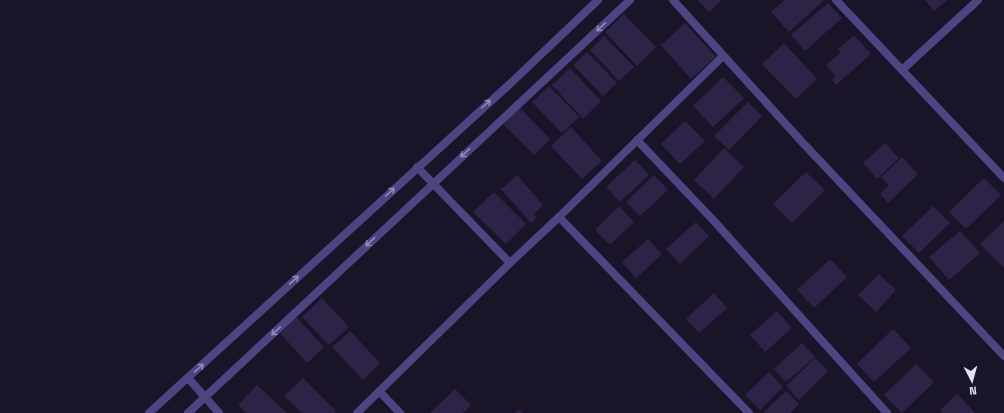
<svg xmlns="http://www.w3.org/2000/svg" width="1004" height="413" viewBox="0 0 1004 413" font-family="'Space Grotesk',sans-serif">
  <rect width="100%" height="100%" fill="#191428"/>
  <g fill="#2c2347">
    <polygon points="698,0 722,0 709,12"/>
    <polygon points="785,0 824,0 789,32 771,12"/>
    <polygon points="925,0 947,0 934,11"/>
    <polygon points="828,3 842,18 805,51 791,35"/>
    <polygon points="624,14 656,47 637,66 605,32"/>
    <polygon points="685,23 716,57 691,79 661,45"/>
    <polygon points="854,35 871,54 836,85 832,80 836,77 826,65 841,52 838,49"/>
    <polygon points="604,36 634,67 619,81 590,50"/>
    <polygon points="784,43 817,79 796,99 762,64"/>
    <polygon points="587,52 617,83 603,96 573,65"/>
    <polygon points="570,68 601,101 583,119 552,85"/>
    <polygon points="723,77 744,98 713,127 693,106"/>
    <polygon points="549,86 579,117 562,133 532,102"/>
    <polygon points="748,102 762,116 729,150 714,136"/>
    <polygon points="519,107 550,139 534,155 502,123"/>
    <polygon points="685,121 705,141 680,164 661,144"/>
    <polygon points="571,127 602,161 582,179 551,146"/>
    <polygon points="885,143 899,158 877,179 863,163"/>
    <polygon points="724,148 744,167 714,199 694,180"/>
    <polygon points="902,157 918,174 888,203 880,194 889,185 881,177"/>
    <polygon points="635,160 649,175 620,202 606,187"/>
    <polygon points="806,172 825,190 792,223 773,204"/>
    <polygon points="517,175 543,205 534,214 537,217 531,223 501,189"/>
    <polygon points="654,175 668,190 640,216 626,202"/>
    <polygon points="984,178 1001,195 966,229 949,212"/>
    <polygon points="494,192 526,224 506,244 473,212"/>
    <polygon points="619,206 634,222 610,245 595,230"/>
    <polygon points="933,206 950,223 919,253 902,236"/>
    <polygon points="1004,221 1004,266 1003,267 980,244"/>
    <polygon points="696,222 709,236 680,264 666,249"/>
    <polygon points="960,231 980,253 949,280 929,257"/>
    <polygon points="648,239 662,254 636,278 622,262"/>
    <polygon points="830,259 847,277 814,308 797,290"/>
    <polygon points="879,274 896,290 876,312 858,295"/>
    <polygon points="714,293 727,308 699,333 686,319"/>
    <polygon points="322,298 349,327 329,345 302,317"/>
    <polygon points="777,311 792,328 765,352 750,335"/>
    <polygon points="296,317 324,347 307,363 280,333"/>
    <polygon points="893,329 911,348 874,382 857,364"/>
    <polygon points="350,331 380,363 363,380 332,347"/>
    <polygon points="802,343 815,357 786,382 774,369"/>
    <polygon points="815,358 828,371 799,400 786,386"/>
    <polygon points="916,364 934,382 902,413 884,395"/>
    <polygon points="769,372 783,387 760,410 745,395"/>
    <polygon points="303,378 336,411 334,413 302,413 284,396"/>
    <polygon points="257,385 287,413 246,413 238,405"/>
    <polygon points="455,389 471,405 463,413 430,413"/>
    <polygon points="786,391 799,404 790,413 763,413"/>
    <polygon points="957,394 975,413 942,413 940,410"/>
    <polygon points="519,409 523,413 515,413"/>
  </g>
  <g fill="none" stroke-linecap="round" stroke-linejoin="round">
    <g stroke="#4b4581" stroke-width="8">
      <polyline points="673,0 802,142 1004,356"/>
      <polyline points="836,0 1004,178"/>
      <polyline points="902,70 978,0"/>
      <polyline points="637,140 714,221 887,413"/>
      <polyline points="417,167 510,263"/>
      <polyline points="559,217 749,413"/>
      <polyline points="188,378 219,413"/>
      <polyline points="380,392 400,413"/>
      <polyline points="149,413 513,81 598,0"/>
      <polyline points="188,413 630,0"/>
      <polyline points="357,413 510,263 559,217 723,56"/>
    </g>
  </g>
  <defs><path id="oneway-shaft" d="M-6 0H5M1.5-3L5.5 0L1.5 3" fill="none" stroke-width="1.6" stroke-linecap="round" stroke-linejoin="round"/></defs>
  <g stroke="#908bb8">
    <use href="#oneway-shaft" transform="translate(601 27) rotate(137)"/>
    <use href="#oneway-shaft" transform="translate(486 104) rotate(-42)"/>
    <use href="#oneway-shaft" transform="translate(465 153) rotate(137)"/>
    <use href="#oneway-shaft" transform="translate(390 192) rotate(-43)"/>
    <use href="#oneway-shaft" transform="translate(370 242) rotate(137)"/>
    <use href="#oneway-shaft" transform="translate(294 280) rotate(-43)"/>
    <use href="#oneway-shaft" transform="translate(276 331) rotate(137)"/>
    <use href="#oneway-shaft" transform="translate(199 368) rotate(-42)"/>
  </g>
  <g transform="translate(972 381) rotate(174)" stroke="#191428" stroke-width="3" paint-order="stroke">
  <path d="M0-3L7 15L0 10L-7 15Z" fill="#e4e0fb"/>
  <text y="-6" font-size="11" font-weight="bold" text-anchor="middle" fill="#e4e0fb">N</text>
  </g>
</svg>
